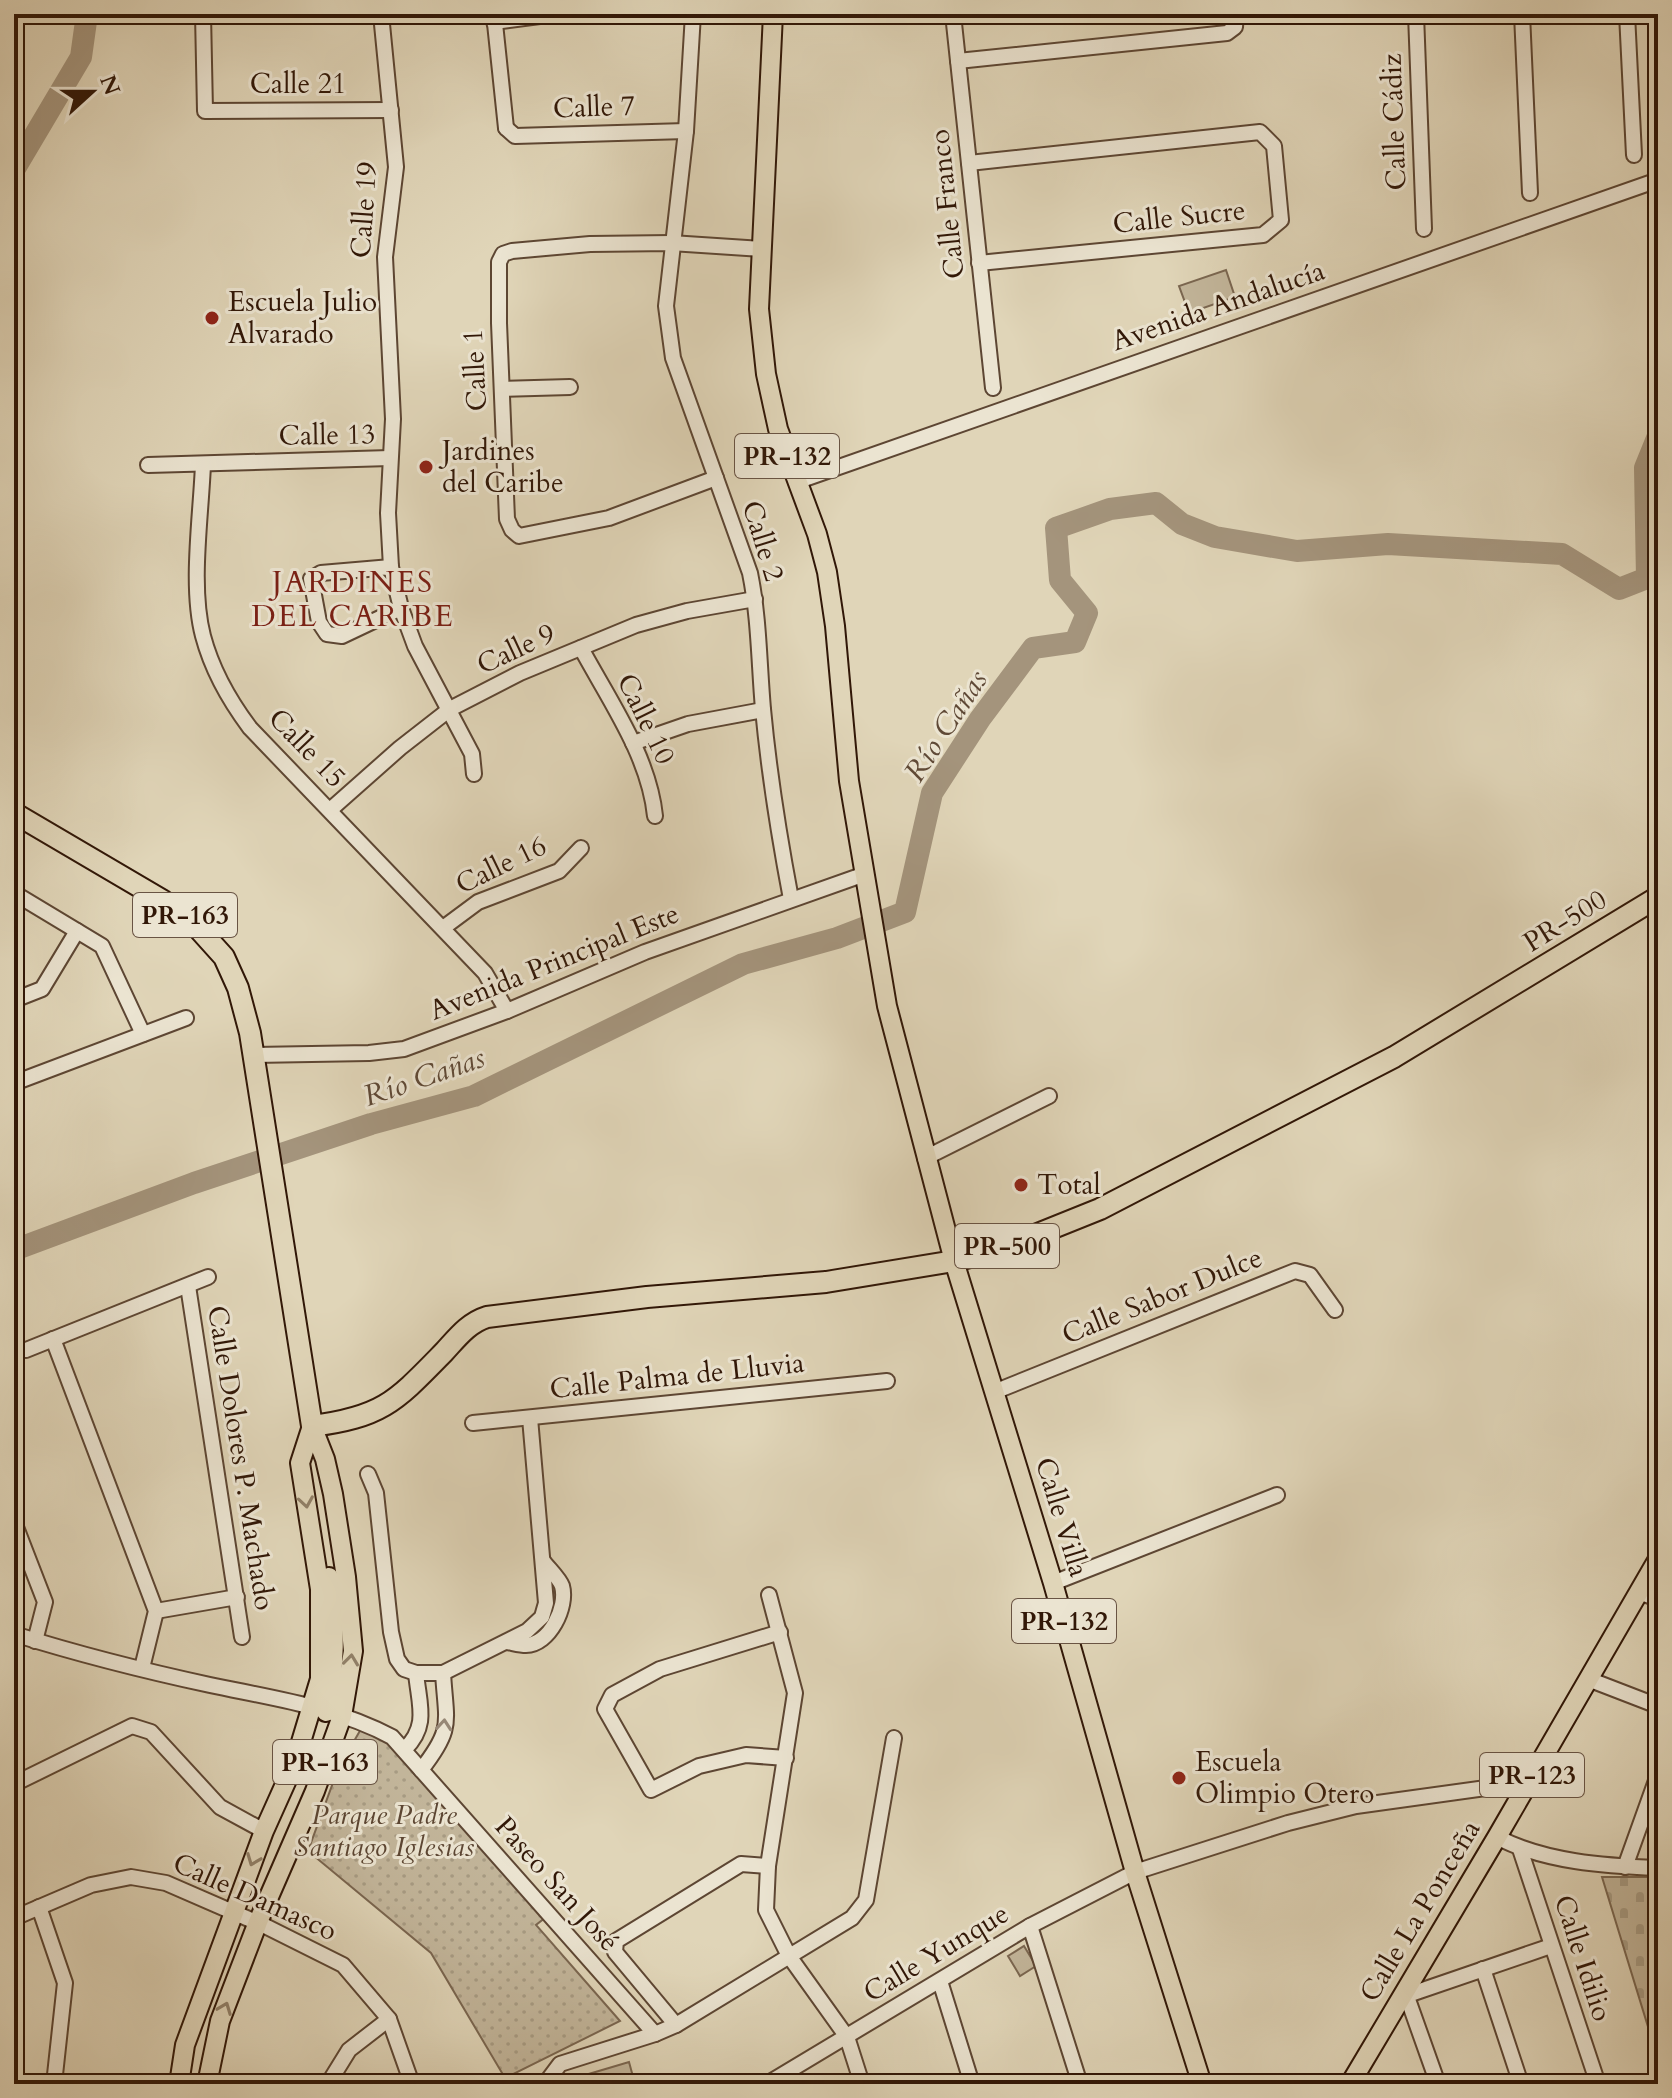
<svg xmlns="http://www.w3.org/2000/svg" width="1672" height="2098" viewBox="0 0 1672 2098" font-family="Cardo,serif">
  <defs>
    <pattern id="cemetery-stones" width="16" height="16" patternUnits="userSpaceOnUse" patternTransform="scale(2)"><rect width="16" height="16" fill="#c2b59a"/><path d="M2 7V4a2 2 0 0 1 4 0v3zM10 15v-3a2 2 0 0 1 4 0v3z" fill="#a79b83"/></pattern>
    <pattern id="park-dots" width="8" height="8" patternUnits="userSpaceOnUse" patternTransform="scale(2)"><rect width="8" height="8" fill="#c2b59a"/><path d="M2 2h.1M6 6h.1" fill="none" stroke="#a79b83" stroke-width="1.8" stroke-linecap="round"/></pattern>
  </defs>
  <rect width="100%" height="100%" fill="#e0d5b8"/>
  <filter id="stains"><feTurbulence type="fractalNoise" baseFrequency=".0025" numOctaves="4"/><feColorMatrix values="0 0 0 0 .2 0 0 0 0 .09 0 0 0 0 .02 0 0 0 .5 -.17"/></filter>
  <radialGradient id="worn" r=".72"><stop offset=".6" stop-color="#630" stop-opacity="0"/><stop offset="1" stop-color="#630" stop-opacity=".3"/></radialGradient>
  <g fill="#c2b59a" stroke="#7a6650" stroke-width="2">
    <polygon points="1226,270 1235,297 1189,313 1179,286"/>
    <polygon points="1024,1946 1036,1966 1020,1976 1008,1956"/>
    <polygon points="629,2062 635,2084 585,2084 582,2076"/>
  </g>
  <polygon fill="url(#cemetery-stones)" stroke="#7a6650" stroke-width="2" points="1602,1877 1658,1877 1658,2084 1648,2084 1649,2030"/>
  <polygon fill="url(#park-dots)" stroke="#7a6650" stroke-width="2" points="361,1729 390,1740 546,1917 536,1925 620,2021 505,2078 431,1953 308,1851 338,1769"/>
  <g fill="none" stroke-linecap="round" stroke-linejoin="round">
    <g stroke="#a4947c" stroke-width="22">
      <polyline points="14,170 81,57 87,14"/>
      <polyline points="14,1250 194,1183 371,1124 474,1096 743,964 837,938 905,912 932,793 980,719 1033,648 1075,642 1087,613 1060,580 1056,528 1110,509 1156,503 1182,524 1215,537 1297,551 1388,544 1562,554 1619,589 1647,578 1645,468 1658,436"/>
    </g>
    <g stroke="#5d4633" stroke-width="18">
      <g id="minor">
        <polyline points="203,14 205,111 391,110"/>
        <polyline points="381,14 396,167 385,257 393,419 388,513 391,567 401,608 415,646 472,754 474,774"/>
        <polyline points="494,14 506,128"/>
        <path d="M693,14L686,131L666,306L673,358L750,573C759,617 759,663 763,709C769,773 779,836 791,899"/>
        <polyline points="953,14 993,388"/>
        <polyline points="1416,14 1424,229"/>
        <polyline points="1522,14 1530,193"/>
        <polyline points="1627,14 1634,155"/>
        <polyline points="494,22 555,14"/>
        <polyline points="958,61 1227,33 1235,27 1236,14"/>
        <polyline points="506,128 515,136 686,131"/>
        <polyline points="969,163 1260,132 1274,146 1281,220 1263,235 979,263"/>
        <polyline points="503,389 570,387"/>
        <path d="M203,464C201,516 190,587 203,636C212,670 229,700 250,728L485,973L507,1011"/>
        <polyline points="148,465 390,458"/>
        <polyline points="716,478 609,518 519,536 512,530 507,519 499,323 499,262 503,254 512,251 590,244 671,243 762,249"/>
        <polyline points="796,482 1658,180"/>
        <polyline points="391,567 321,573 311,579 319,622 327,634 342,636 401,608"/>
        <path d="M581,648C609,700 649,756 655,816"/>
        <polyline points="633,743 688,724 763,710"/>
        <polyline points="330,810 400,748 450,709 520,673 636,625 687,611 755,599"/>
        <polyline points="14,893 102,946 143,1034"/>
        <polyline points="443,928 478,902 559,871 581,848"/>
        <polyline points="14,1000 42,989 77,931"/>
        <polyline points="254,1055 369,1053 404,1049 507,1011 645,952 865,874"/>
        <polyline points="14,1083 186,1018"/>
        <polyline points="925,1158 1049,1096"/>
        <polyline points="188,1286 242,1637"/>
        <polyline points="53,1339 156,1611 142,1668"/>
        <polyline points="26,1350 208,1277"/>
        <polyline points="994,1392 1295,1271 1310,1275 1335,1310"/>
        <polyline points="473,1423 887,1381"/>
        <polyline points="368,1474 376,1493 391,1632 397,1659 404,1669 416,1673 443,1673 527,1631 542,1617 546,1603 530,1418"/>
        <polyline points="14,1522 45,1602 35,1641"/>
        <polyline points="1053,1583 1277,1495"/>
        <polyline points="1638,1592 1658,1599"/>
        <polyline points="769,1595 795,1693 768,1866 766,1910 789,1956 847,2037 862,2084"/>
        <polyline points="156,1611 237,1597"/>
        <polyline points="780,1632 660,1669 612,1695 605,1709 651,1790 699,1766 746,1755 786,1758"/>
        <path d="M14,1634C78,1654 145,1671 210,1685C271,1698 337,1707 392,1737L655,2034"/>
        <path d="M507,1642C513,1643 520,1645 526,1645C549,1645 568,1607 562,1586C559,1578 548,1568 543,1561"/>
        <polyline points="1588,1679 1658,1706"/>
        <path d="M405,1749C429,1725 419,1705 416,1673"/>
        <path d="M421,1770C454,1728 446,1723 443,1673"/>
        <polyline points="14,1784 132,1726 151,1732 220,1807 264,1831"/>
        <path d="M1497,1837C1544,1862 1605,1866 1658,1868"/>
        <polyline points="1520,1849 1598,2084"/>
        <polyline points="1625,1867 1658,1775"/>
        <polyline points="39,1907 65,1983 54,2084"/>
        <polyline points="14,1918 91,1885 131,1877 166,1883 265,1926 343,1965 389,2019 412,2084"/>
        <polyline points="1030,1926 1080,2084"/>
        <polyline points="1483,1969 1521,2084"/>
        <polyline points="940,1981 972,2084"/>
        <polyline points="1405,1991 1438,2084"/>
        <polyline points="1408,1995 1551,1946"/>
        <polyline points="676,2025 615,1952 616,1941 741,1864 768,1866"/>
        <polyline points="14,2083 31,2084"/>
        <polyline points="328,2084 349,2050 389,2019"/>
        <polyline points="545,2084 560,2064 655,2034 676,2025 852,1918 866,1900 894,1738"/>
        <polyline points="767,2084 1030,1926 1135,1872 1288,1823 1356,1806 1529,1782"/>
      </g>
    </g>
    <g stroke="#311707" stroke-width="22">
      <g id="major">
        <polyline points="773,14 759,309 766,374 778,429 817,534 827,572 835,626 849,781 887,1006 954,1261 1053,1583 1135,1872 1202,2084"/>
        <path d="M326,1712C336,1667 336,1623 329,1577"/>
        <polyline points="179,2084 185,2045 264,1831 295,1762 320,1679 320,1589 300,1463 312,1426"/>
        <polyline points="207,2084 220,2021 258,1922 315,1791 342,1716 353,1651 346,1577 333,1494 325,1459 312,1426"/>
        <polyline points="1350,2084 1497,1837 1658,1559"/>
      </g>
    </g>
    <g stroke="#311707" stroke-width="24">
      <path id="highway" d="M14,813L162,900L197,927L224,957L238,988L250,1033L312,1426C383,1417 396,1401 444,1352C457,1338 468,1323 487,1317L647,1297L826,1282L954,1261L998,1250L1100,1209L1394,1057L1658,897"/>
    </g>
    <use href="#minor" stroke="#ebe4d1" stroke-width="14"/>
    <use href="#major" stroke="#e0d5b8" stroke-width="18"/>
    <use href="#highway" stroke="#e0d5b8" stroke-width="20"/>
  </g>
  <defs><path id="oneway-chevron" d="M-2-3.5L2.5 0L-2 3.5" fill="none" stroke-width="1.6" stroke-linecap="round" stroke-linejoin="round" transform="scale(2)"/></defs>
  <g stroke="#918068">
    <use href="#oneway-chevron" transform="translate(306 1502) rotate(81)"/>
    <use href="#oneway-chevron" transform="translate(351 1660) rotate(-83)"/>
    <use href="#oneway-chevron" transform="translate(253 1860) rotate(111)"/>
    <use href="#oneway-chevron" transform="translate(225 2008) rotate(-69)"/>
  </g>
  <use stroke="#978876" href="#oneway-chevron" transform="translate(444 1725) rotate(-85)"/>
  <g fill="#8f2418" stroke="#ebe4d1" stroke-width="3">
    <circle cx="212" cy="318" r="8"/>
    <circle cx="426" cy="467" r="8"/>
    <circle cx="1021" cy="1185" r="8"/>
    <circle cx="1179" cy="1778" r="8"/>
  </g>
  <g text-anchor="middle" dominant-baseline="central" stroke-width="6" stroke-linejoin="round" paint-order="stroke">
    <g fill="#ebe4d1" stroke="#695444" stroke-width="2">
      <rect x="735" y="434" width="104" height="44" rx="6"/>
      <rect x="133" y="893" width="104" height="44" rx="6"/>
      <rect x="955" y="1224" width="104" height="44" rx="6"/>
      <rect x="1012" y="1599" width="104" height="44" rx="6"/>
      <rect x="273" y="1740" width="104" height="44" rx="6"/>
      <rect x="1480" y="1753" width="104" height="44" rx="6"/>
    </g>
    <g font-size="26" font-weight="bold" fill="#311707">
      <text x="787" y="456">PR-132</text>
      <text x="185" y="915">PR-163</text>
      <text x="1007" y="1246">PR-500</text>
      <text x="1064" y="1621">PR-132</text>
      <text x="325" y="1762">PR-163</text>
      <text x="1532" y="1775">PR-123</text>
    </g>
    <g font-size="28" fill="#311707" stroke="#ebe4d1">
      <text x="298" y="84">Calle 21</text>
      <text transform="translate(594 107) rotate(-2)">Calle 7</text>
      <text transform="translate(1394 122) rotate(-92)">Calle Cádiz</text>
      <text transform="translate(947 204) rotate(-96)">Calle Franco</text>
      <text transform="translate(364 210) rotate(-86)">Calle 19</text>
      <text transform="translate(1179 217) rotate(-6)">Calle Sucre</text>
      <text transform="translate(1218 306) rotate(-19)">Avenida Andalucía</text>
      <text transform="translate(475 370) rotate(-93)">Calle 1</text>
      <text transform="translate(327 435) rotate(-1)">Calle 13</text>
      <text transform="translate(763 541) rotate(73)">Calle 2</text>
      <text transform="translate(516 649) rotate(-25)">Calle 9</text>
      <text transform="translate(646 719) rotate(64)">Calle 10</text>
      <text transform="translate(307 748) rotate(46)">Calle 15</text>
      <text transform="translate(501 865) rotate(-26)">Calle 16</text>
      <text transform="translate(1565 921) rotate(-32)">PR-500</text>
      <text transform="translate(554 962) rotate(-22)">Avenida Principal Este</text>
      <text transform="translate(1162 1296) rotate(-22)">Calle Sabor Dulce</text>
      <text transform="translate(677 1376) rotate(-6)">Calle Palma de Lluvia</text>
      <text transform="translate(241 1458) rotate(81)">Calle Dolores P. Machado</text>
      <text transform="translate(1062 1517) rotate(73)">Calle Villa</text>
      <text transform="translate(557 1884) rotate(48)">Paseo San José</text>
      <text transform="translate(255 1897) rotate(24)">Calle Damasco</text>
      <text transform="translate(1420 1911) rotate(-59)">Calle La Ponceña</text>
      <text transform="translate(936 1953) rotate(-31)">Calle Yunque</text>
      <text transform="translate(1583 1958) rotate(72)">Calle Idilio</text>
    </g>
    <g font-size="28" fill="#311707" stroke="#ebe4d1" text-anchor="start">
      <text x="228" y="302">Escuela Julio<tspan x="228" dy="32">Alvarado</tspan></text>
      <text x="442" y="451">Jardines<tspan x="442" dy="32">del Caribe</tspan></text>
      <text x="1037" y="1185">Total</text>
      <text x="1195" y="1762">Escuela<tspan x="1195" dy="32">Olimpio Otero</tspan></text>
    </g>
    <g font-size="28" font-style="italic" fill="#5c4633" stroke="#ebe4d1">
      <text x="384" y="1815">Parque Padre<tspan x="384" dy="32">Santiago Iglesias</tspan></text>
    </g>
    <g font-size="30" letter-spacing="2" fill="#7a1f14" stroke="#ebe4d1">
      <text x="353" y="582">JARDINES<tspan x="353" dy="34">DEL CARIBE</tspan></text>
    </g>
    <g font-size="30" font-style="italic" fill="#5f4936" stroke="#ebe4d1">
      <text transform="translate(946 726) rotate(-57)">Río Cañas</text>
      <text transform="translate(424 1077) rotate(-19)">Río Cañas</text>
    </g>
  </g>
  <rect width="1672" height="2098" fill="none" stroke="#e0d5b8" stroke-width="48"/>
  <rect x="16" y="16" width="1640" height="2066" fill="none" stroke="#311707" stroke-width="4"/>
  <rect x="24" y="24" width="1624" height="2050" fill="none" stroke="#311707" stroke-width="2"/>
  <g transform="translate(92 92) rotate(69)" stroke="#ebe4d1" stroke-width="6" paint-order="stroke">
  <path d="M0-6L14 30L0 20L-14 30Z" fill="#311707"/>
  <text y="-12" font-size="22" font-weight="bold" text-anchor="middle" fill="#311707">N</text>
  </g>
  <rect width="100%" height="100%" filter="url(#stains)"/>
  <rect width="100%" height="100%" fill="url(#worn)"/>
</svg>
